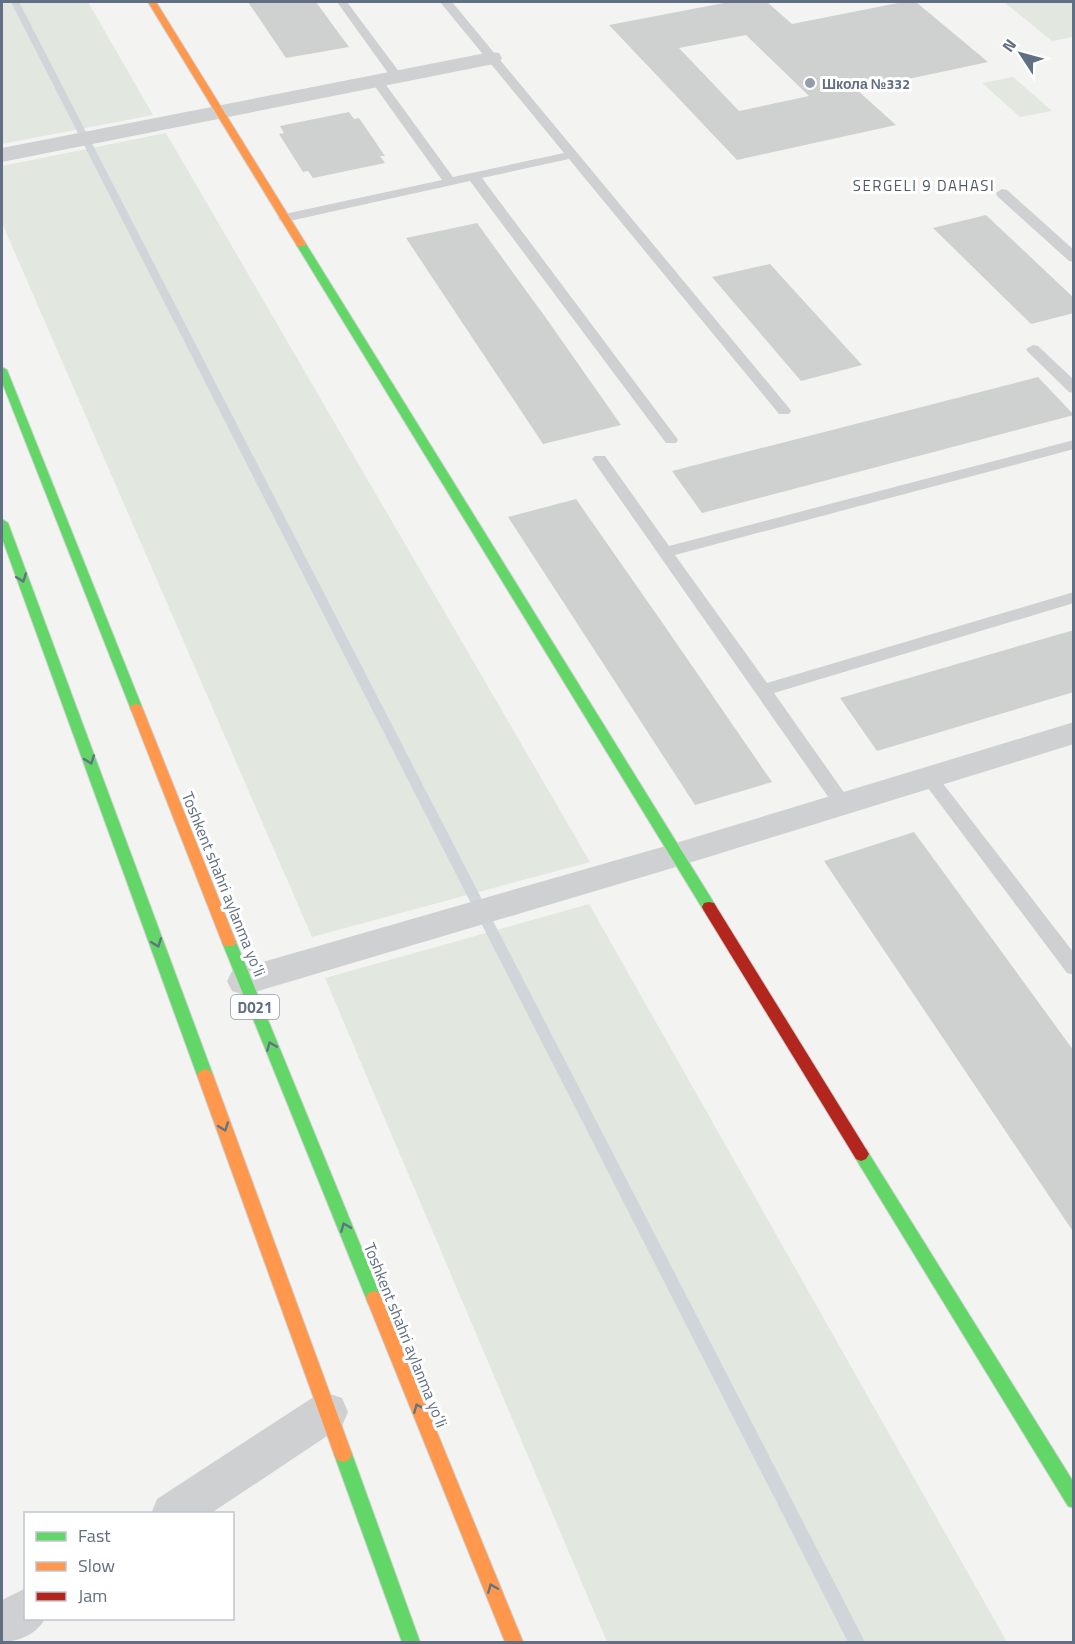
<svg xmlns="http://www.w3.org/2000/svg" width="1075" height="1644" viewBox="0 0 1075 1644" font-family="'Titillium Web',sans-serif">
  <rect width="100%" height="100%" fill="#f3f4f1"/>
  <g fill="#e2e7df">
    <polygon points="2,2 88,2 153,115 2,144"/>
    <polygon points="1004,2 1073,2 1073,37 1052,41"/>
    <polygon points="1013,77 1052,111 1020,117 982,83"/>
    <polygon points="166,133 590,862 312,937 2,223 2,166"/>
    <polygon points="589,904 1007,1642 607,1642 325,978"/>
  </g>
  <g fill="none" stroke-linecap="round" stroke-linejoin="round">
    <polygon fill="#cfd5d9" fill-rule="evenodd" points="11,2 19,2 865,1642 848,1642"/>
  </g>
  <g fill="#cfd1d1" fill-rule="evenodd">
    <polygon points="248,2 316,2 349,47 286,58"/>
    <path d="M729,2H767L792,24L903,2H916L988,62L857,90L896,125L737,160L609,25ZM746,35L809,96L739,111L679,48Z"/>
    <polygon points="349,112 354,119 359,118 385,156 380,156 385,163 313,178 308,171 303,172 279,134 284,133 280,126"/>
    <polygon points="986,215 1074,298 1074,313 1031,324 933,228"/>
    <polygon points="477,223 546,318 621,425 543,444 406,238"/>
    <polygon points="770,264 862,365 801,381 712,277"/>
    <polygon points="1038,377 1074,415 702,513 672,471"/>
    <polygon points="576,499 666,628 772,782 695,805 508,517"/>
    <polygon points="1074,630 1074,692 877,751 840,698"/>
    <polygon points="914,832 1074,1051 1074,1233 824,861"/>
  </g>
  <g fill="none" stroke-linecap="round" stroke-linejoin="round">
    <g stroke="#ced1d1" stroke-width="2">
      <g id="fast">
        <polygon points="301,241 306,244 714,903 716,907 714,911 704,911 296,244"/>
        <polygon points="2,367 7,370 142,707 141,710 131,710 130,707 2,382"/>
        <polygon points="2,519 8,523 213,1075 210,1079 205,1081 200,1079 197,1075 2,538"/>
        <polygon points="229,937 234,938 236,942 382,1298 380,1303 374,1305 368,1303 366,1298 222,942 224,938"/>
        <polygon points="861,1147 866,1149 1074,1483 1074,1508 1068,1506 856,1159 853,1154 856,1149"/>
        <polygon points="343,1446 349,1448 352,1454 420,1642 402,1642 334,1454 337,1448"/>
      </g>
    </g>
    <g stroke="#ced1d1" stroke-width="2">
      <g id="slow">
        <polygon points="148,2 156,2 306,244 305,246 297,246 296,244"/>
        <polygon points="136,703 142,707 236,942 234,946 224,946 222,942 130,707"/>
        <polygon points="205,1069 210,1071 213,1075 352,1454 349,1460 343,1462 337,1460 334,1454 197,1075 200,1071"/>
        <polygon points="374,1291 380,1293 382,1298 523,1642 505,1642 366,1298 368,1293"/>
      </g>
    </g>
    <g stroke="#ced1d1" stroke-width="2">
      <polygon id="jam" points="709,902 714,903 866,1149 869,1154 866,1159 861,1161 856,1159 704,911 702,907 704,903"/>
    </g>
    <g fill="#cfd0d1" fill-rule="evenodd">
      <polygon points="337,2 347,2 403,77 401,80 393,80"/>
      <polygon points="440,2 452,2 789,408 791,411 789,414 779,414 569,159 482,178 676,437 678,440 676,443 666,443 470,181 285,222 280,221 278,218 280,215 442,180 371,81 377,77 381,78 453,177 564,153"/>
      <polygon points="1002,189 1007,190 1074,250 1074,262 1069,261 997,196 996,193"/>
      <polygon points="1033,345 1038,346 1074,380 1074,393 1069,392 1028,352 1026,349"/>
      <polygon points="1074,440 1074,449 675,555 767,683 1074,592 1074,603 774,693 848,798 851,803 848,808 842,809 836,808 592,459 595,456 605,456 669,546"/>
      <polygon points="928,770 934,772 1074,953 1074,975 1067,973 922,780 919,776 922,772"/>
    </g>
    <g fill="#cfd0d1" fill-rule="evenodd">
      <polygon points="491,52 499,53 502,58 499,63 2,162 2,148"/>
      <polygon points="1074,722 1074,744 676,867 245,995 232,991 227,981 232,971 245,967 676,843"/>
      <polygon points="327,1393 342,1398 348,1412 342,1426 210,1514 151,1514 157,1499 312,1398"/>
      <path d="M26,1588V1618H45C38,1634 17,1642 2,1642V1600Z"/>
    </g>
    <use href="#fast" fill="#63d668" fill-rule="evenodd"/>
    <use href="#slow" fill="#ff974d" fill-rule="evenodd"/>
    <use href="#jam" fill="#b3261e" fill-rule="evenodd"/>
  </g>
  <defs><path id="oneway-chevron" d="M-2-3.5L2.5 0L-2 3.5" fill="none" stroke-width="1.6" stroke-linecap="round" stroke-linejoin="round" transform="scale(1.5)"/></defs>
  <g stroke="#617483">
    <use href="#oneway-chevron" transform="translate(22 578) rotate(70)"/>
    <use href="#oneway-chevron" transform="translate(90 760) rotate(70)"/>
    <use href="#oneway-chevron" transform="translate(157 943) rotate(70)"/>
    <use href="#oneway-chevron" transform="translate(271 1046) rotate(-112)"/>
    <use href="#oneway-chevron" transform="translate(224 1127) rotate(70)"/>
    <use href="#oneway-chevron" transform="translate(345 1227) rotate(-112)"/>
    <use href="#oneway-chevron" transform="translate(418 1408) rotate(-112)"/>
    <use href="#oneway-chevron" transform="translate(492 1588) rotate(-112)"/>
  </g>
  <circle fill="#949eaa" stroke="#fff" stroke-width="2" cx="810" cy="83" r="6"/>
  <g text-anchor="middle" dominant-baseline="central" stroke-width="6" stroke-linejoin="round" paint-order="stroke">
    <g font-size="14" font-weight="bold" fill="#616f84" stroke="#fff" text-anchor="start">
      <text x="822" y="83">Школа №332</text>
    </g>
    <g font-size="15" letter-spacing="1.5" fill="#505a68" stroke="#fff">
      <text x="924" y="185">SERGELI 9 DAHASI</text>
    </g>
    <rect fill="#fff" stroke="#909aa9" stroke-width="1.5" x="231" y="995" width="48" height="24" rx="4.5"/>
    <g font-size="15" font-weight="bold" fill="#616f84">
      <text x="255" y="1007">D021</text>
    </g>
    <g font-size="16" fill="#616f84" stroke="#fff">
      <text transform="translate(224 884) rotate(68)">Toshkent shahri aylanma yoʻli</text>
      <text transform="translate(406 1335) rotate(68)">Toshkent shahri aylanma yoʻli</text>
    </g>
  </g>
  <rect width="1075" height="1644" fill="none" stroke="#616f84" stroke-width="6"/>
  <rect x="24" y="1512" width="210" height="108" fill="#ffffff" stroke="#c0c5ce" stroke-width="1.5"/>
  <rect x="36" y="1532" width="30" height="9" fill="#63d668" stroke="#c0c5ce" stroke-width="1.5"/>
  <text x="78" y="1542" font-size="18" fill="#616f84">Fast</text>
  <rect x="36" y="1562" width="30" height="9" fill="#ff974d" stroke="#c0c5ce" stroke-width="1.5"/>
  <text x="78" y="1572" font-size="18" fill="#616f84">Slow</text>
  <rect x="36" y="1592" width="30" height="9" fill="#b3261e" stroke="#c0c5ce" stroke-width="1.5"/>
  <text x="78" y="1602" font-size="18" fill="#616f84">Jam</text>
  <g transform="translate(1021 54) rotate(306)" stroke="#ffffff" stroke-width="4.5" paint-order="stroke">
  <path d="M0-4.5L10 22L0 15L-10 22Z" fill="#616f84"/>
  <text y="-9" font-size="16" font-weight="bold" text-anchor="middle" fill="#616f84">N</text>
  </g>
</svg>
